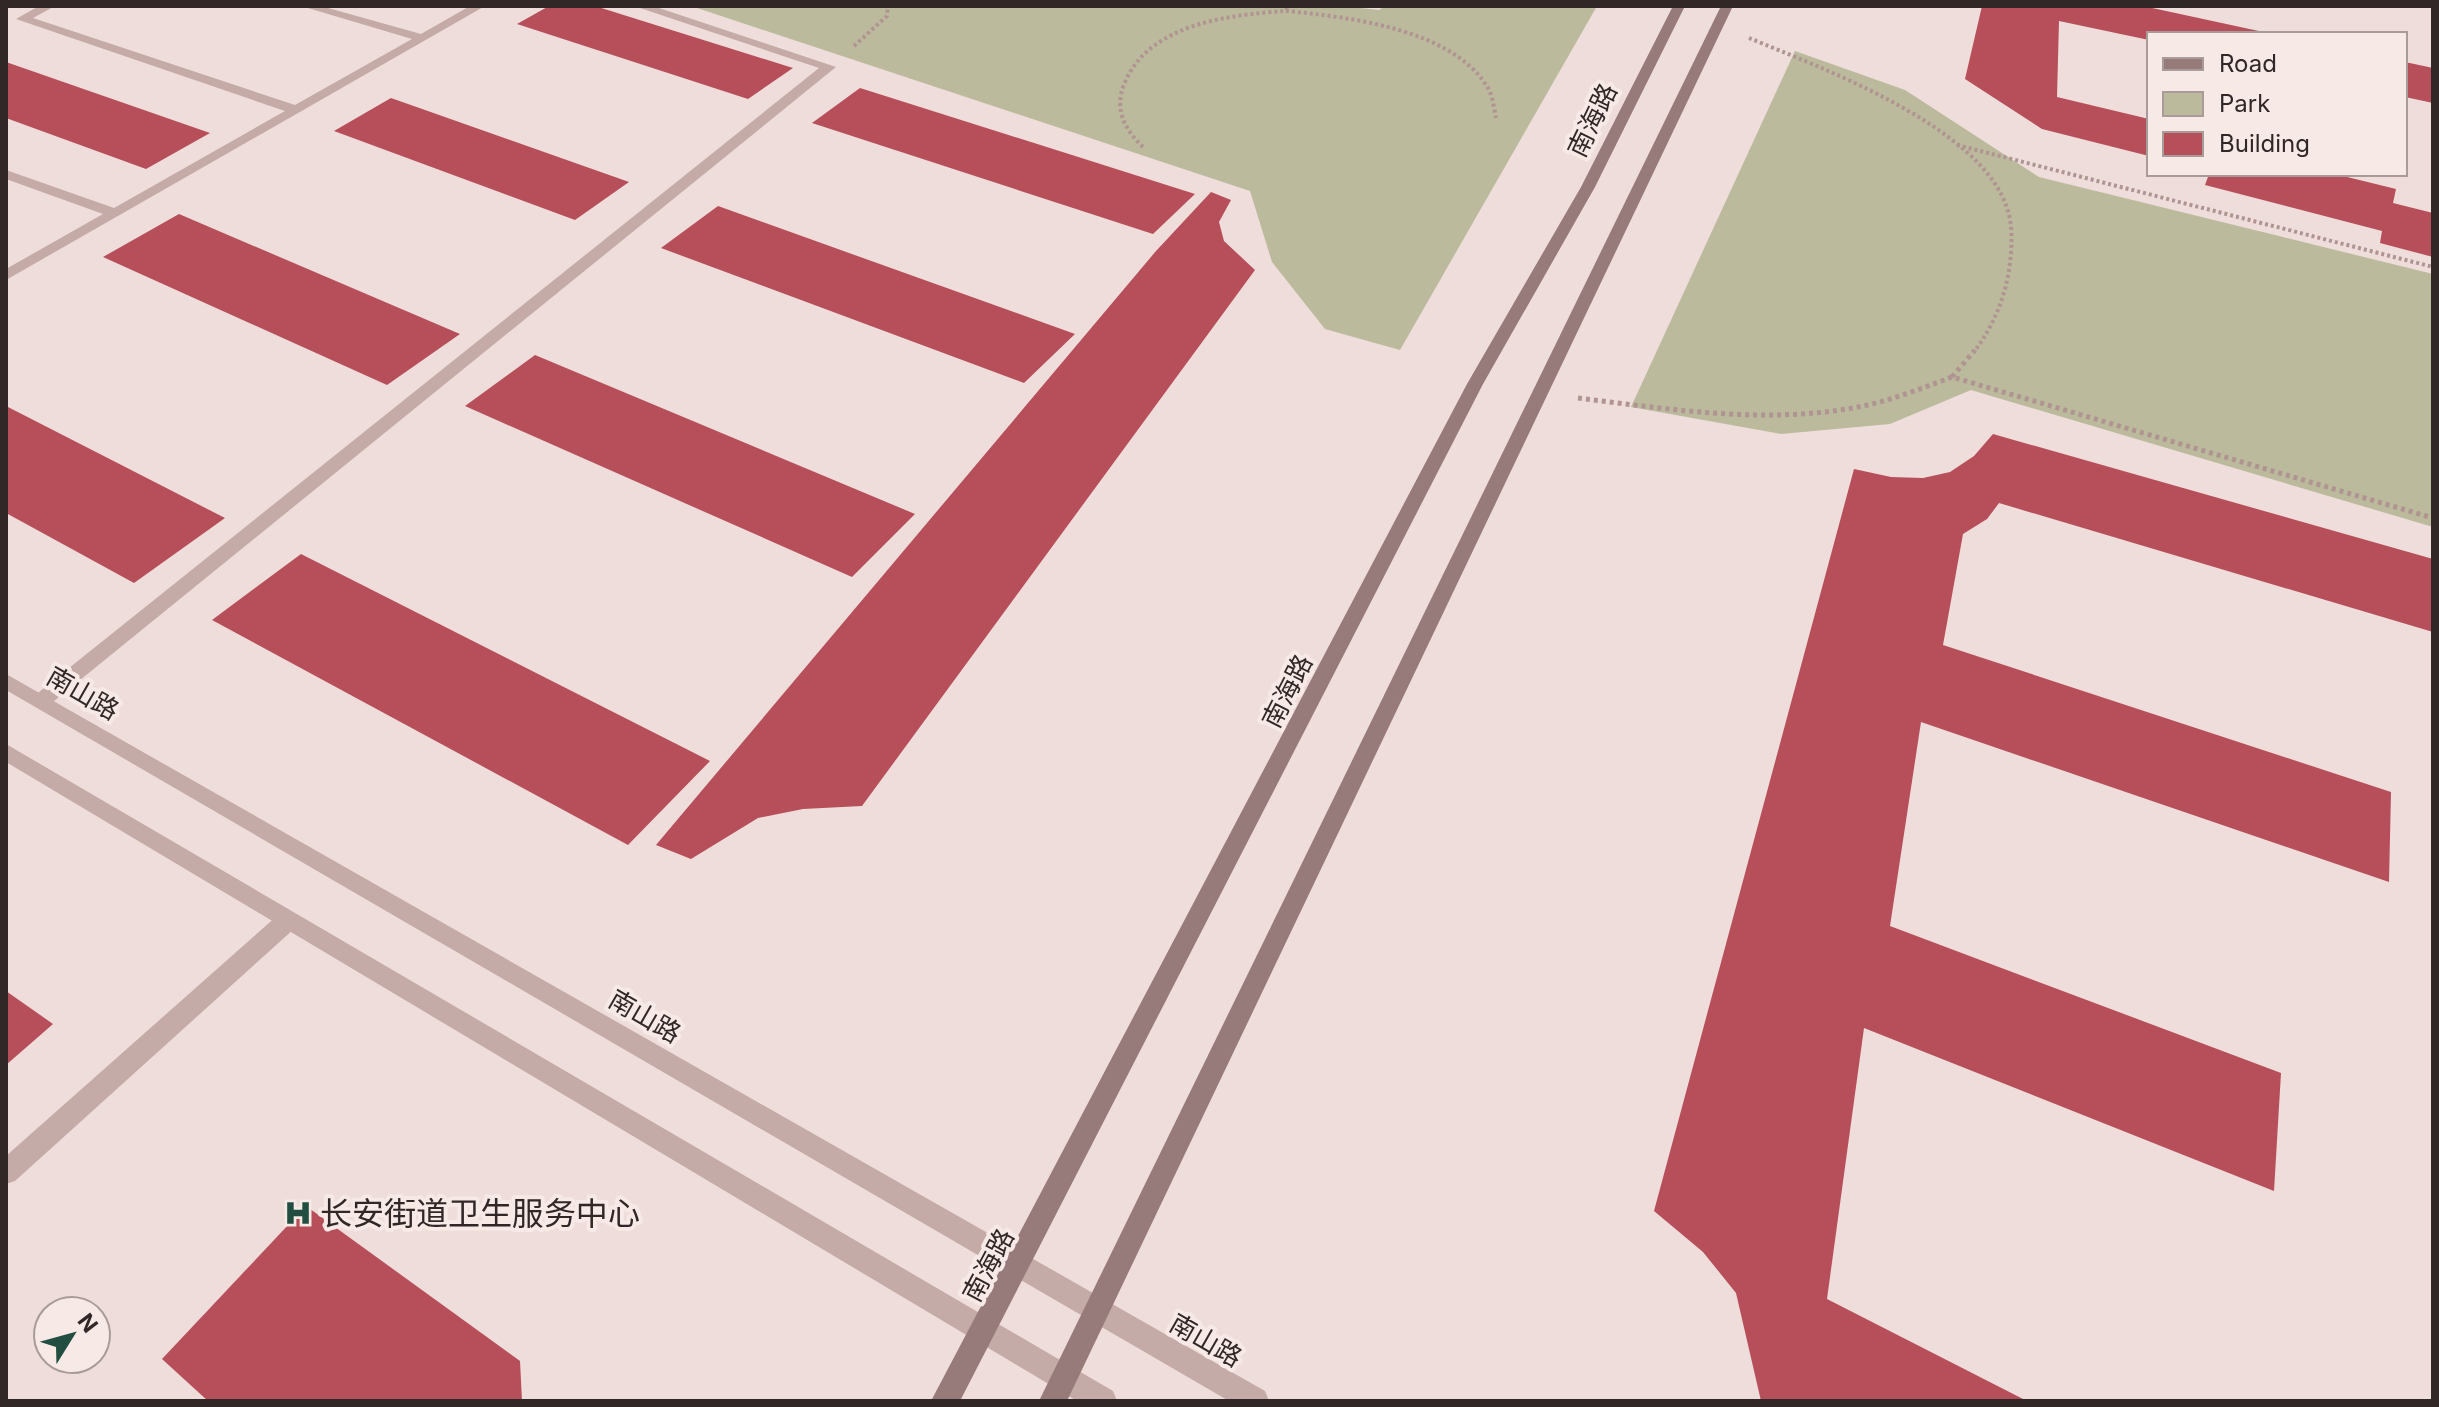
<svg xmlns="http://www.w3.org/2000/svg" width="2439" height="1407" viewBox="0 0 2439 1407" font-family="Inter,'Noto Sans SC',sans-serif">
  <rect width="100%" height="100%" fill="#eeddda"/>
  <g fill="#bbba9c">
    <polygon points="691,6 1341,6 1379,10 1385,6 1597,6 1400,350 1325,329 1272,262 1250,191"/>
    <polygon points="1795,51 1905,90 2039,177 2433,274 2433,527 1971,390 1890,424 1781,434 1631,407"/>
  </g>
  <g fill="#b74f5b">
    <polygon points="549,6 595,6 793,68 748,99 517,24"/>
    <polygon points="1982,6 2143,6 2268,33 2149,34 2149,40 2059,21 2057,97 2149,119 2149,156 2042,129 1965,79"/>
    <polygon points="6,62 210,133 146,169 6,118"/>
    <polygon points="2405,62 2433,68 2433,103 2405,97"/>
    <polygon points="860,88 1195,194 1153,234 812,123"/>
    <polygon points="391,98 629,182 575,220 334,131"/>
    <polygon points="2209,174 2335,174 2396,189 2393,203 2433,213 2433,257 2380,243 2382,231 2205,185"/>
    <polygon points="1211,192 1231,200 1219,222 1224,241 1255,270 862,806 803,809 758,818 691,859 656,845 1156,251"/>
    <polygon points="718,206 1075,334 1024,383 661,248"/>
    <polygon points="179,214 460,334 387,385 103,257"/>
    <polygon points="535,355 915,514 852,577 465,406"/>
    <polygon points="6,406 225,518 134,583 6,513"/>
    <polygon points="1993,434 2433,559 2433,632 1999,503 1987,519 1963,534 1943,645 2391,792 2389,882 1921,722 1890,926 2281,1073 2274,1191 1864,1028 1827,1299 2027,1401 1761,1401 1736,1293 1703,1252 1654,1211 1854,469 1891,477 1923,478 1950,472 1974,456"/>
    <polygon points="301,554 710,761 628,845 212,620"/>
    <polygon points="6,991 53,1024 6,1065"/>
    <polygon points="306,1206 520,1361 522,1401 208,1401 162,1359"/>
  </g>
  <g fill="none" stroke-linecap="round" stroke-linejoin="round">
    <g stroke="#b09492" stroke-width="4" stroke-dasharray="3 3" stroke-linecap="butt">
      <path d="M1286,11C1349,17 1453,29 1488,88C1493,96 1494,109 1496,118"/>
      <path d="M1749,38C1824,69 1980,126 2007,208C2013,225 2012,245 2010,263C2006,296 1994,325 1974,352"/>
      <polyline points="854,46 887,16 888,6"/>
      <polyline points="1957,145 2433,267"/>
      <path d="M1143,147C1123,128 1113,107 1126,80C1152,23 1230,15 1285,11L1289,6"/>
    </g>
    <g stroke="#b09492" stroke-width="5" stroke-dasharray="4 4" stroke-linecap="butt">
      <polyline points="1952,377 1975,350"/>
      <path d="M1578,398C1669,409 1761,424 1853,408C1887,402 1920,389 1952,377L2433,518"/>
    </g>
    <g fill="#c4aba8" fill-rule="evenodd">
      <polygon points="39,6 55,6 33,18 295,105 412,39 301,6 321,6 421,34 470,6 485,6 6,280 6,269 103,214 6,179 6,170 114,208 285,111 16,19"/>
      <polygon points="634,6 653,6 836,67 48,706 34,706 31,701 34,696 819,68"/>
      <polygon points="287,911 295,914 298,921 295,928 15,1181 6,1184 6,1156 279,914"/>
    </g>
    <g fill="#c4aba8" fill-rule="evenodd">
      <polygon points="6,674 1265,1391 1269,1401 1229,1401 6,690"/>
      <polygon points="6,744 1113,1391 1117,1401 1077,1401 6,762"/>
    </g>
    <g fill="#977a7a" fill-rule="evenodd">
      <polygon points="1673,6 1685,6 1595,187 1483,384 960,1401 931,1401 1467,384 1581,187"/>
      <polygon points="1721,6 1733,6 1067,1401 1039,1401"/>
    </g>
  </g>
  <defs>
    <g id="hospital-bare" transform="scale(2.16)"><path d="M-5-5h3v3.5h4V-5h3V5h-3V1.5h-4V5h-3Z" fill="#224e41" stroke="#f6e9e6" stroke-width="2.5" paint-order="stroke"/></g>
  </defs>
  <g fill-rule="evenodd">
    <use href="#hospital-bare" x="298" y="1213"/>
  </g>
  <g text-anchor="middle" dominant-baseline="central" stroke-width="8" stroke-linejoin="round" paint-order="stroke">
    <g font-size="26" fill="#322727" stroke="#f6e9e6">
      <text transform="translate(1592 120) rotate(-64)">南海路</text>
      <text transform="translate(1287 691) rotate(-63)">南海路</text>
      <text transform="translate(83 693) rotate(30)">南山路</text>
      <text transform="translate(645 1016) rotate(30)">南山路</text>
      <text transform="translate(988 1265) rotate(-62)">南海路</text>
      <text transform="translate(1206 1340) rotate(30)">南山路</text>
    </g>
    <g font-size="32" fill="#322727" stroke="#f6e9e6" text-anchor="start">
      <text x="320" y="1213">长安街道卫生服务中心</text>
    </g>
  </g>
  <rect width="2439" height="1407" fill="none" stroke="#322727" stroke-width="16"/>
  <rect x="2147" y="32" width="260" height="144" fill="#f6e9e6" stroke="#a89b9a" stroke-width="2"/>
  <rect x="2163" y="58" width="40" height="12" fill="#977a7a" stroke="#a89b9a" stroke-width="2"/>
  <text x="2219" y="72" font-size="24" fill="#322727">Road</text>
  <rect x="2163" y="92" width="40" height="24" fill="#bbba9c" stroke="#a89b9a" stroke-width="2"/>
  <text x="2219" y="112" font-size="24" fill="#322727">Park</text>
  <rect x="2163" y="132" width="40" height="24" fill="#b74f5b" stroke="#a89b9a" stroke-width="2"/>
  <text x="2219" y="152" font-size="24" fill="#322727">Building</text>
  <g transform="translate(72 1335) rotate(53)"><circle r="38" fill="#f6e9e6" stroke="#a89b9a" stroke-width="2"/>
  <path d="M0-6L14 30L0 20L-14 30Z" fill="#224e41"/>
  <text y="-12" font-size="22" font-weight="bold" text-anchor="middle" fill="#322727">N</text>
  </g>
</svg>
